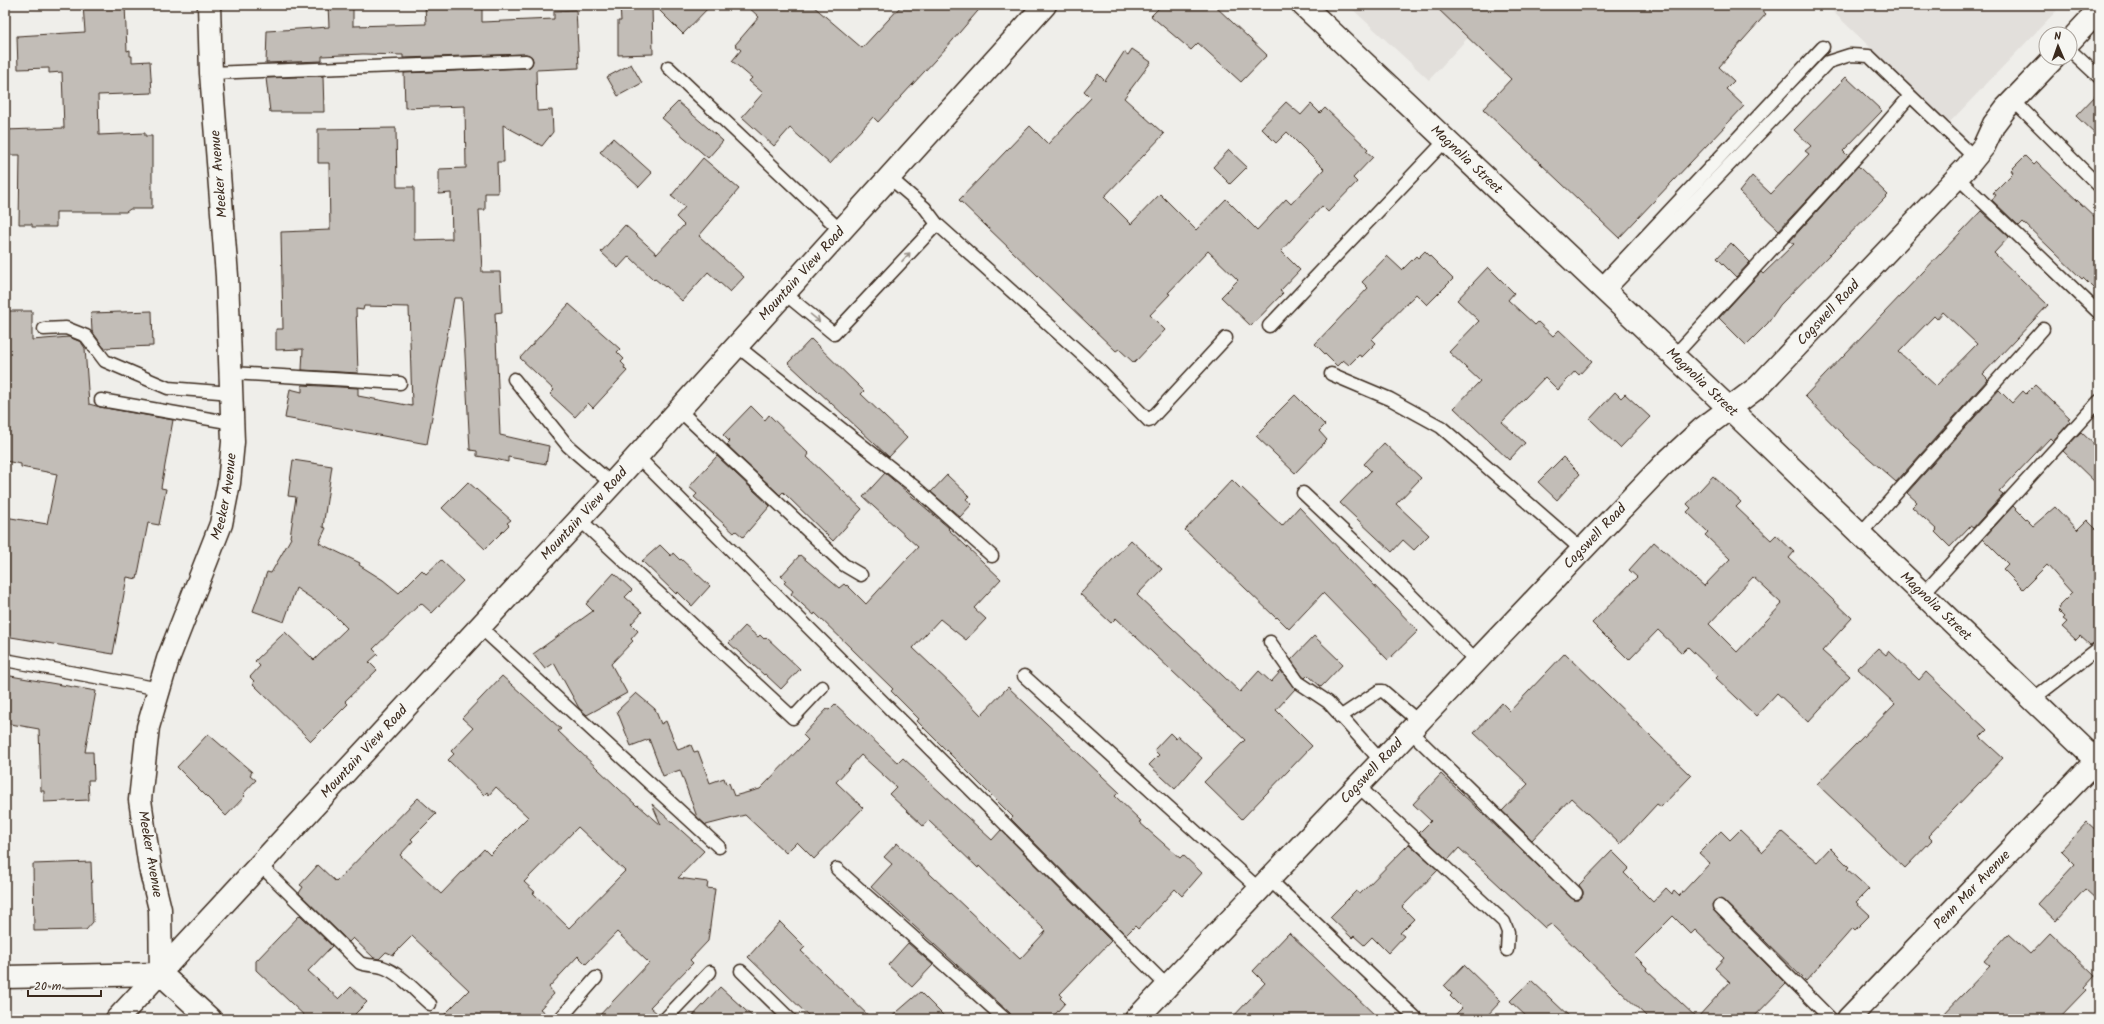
<svg xmlns="http://www.w3.org/2000/svg" width="2104" height="1024" viewBox="0 0 2104 1024" font-family="Kalam,sans-serif">
  <rect width="100%" height="100%" fill="#efeeea"/>
  <filter id="ink" filterUnits="userSpaceOnUse"><feTurbulence type="fractalNoise" baseFrequency=".025" numOctaves="2"/><feDisplacementMap in="SourceGraphic" scale="8" xChannelSelector="R" yChannelSelector="G"/><feConvolveMatrix kernelMatrix="1 2 1 2 8 2 1 2 1" color-interpolation-filters="sRGB"/></filter>
  <g filter="url(#ink)">
    <g fill="#e2dfdb">
      <polygon points="1350,5 1498,5 1429,80 1349,6"/>
      <polygon points="1826,5 2062,5 1949,123"/>
    </g>
    <g fill="#c2bdb7" stroke="#3b2a1e" fill-rule="evenodd">
      <polygon points="83,5 125,5 127,51 130,50 130,56 132,56 132,62 150,61 152,93 98,95 99,135 145,133 145,136 152,136 152,209 130,209 126,212 56,212 56,227 32,227 32,224 19,224 20,155 6,155 5,130 64,128 62,72 49,73 49,68 18,69 17,36 85,32"/>
      <polygon points="328,5 353,5 353,26 426,24 425,5 482,5 482,22 554,19 554,11 576,10 579,68 536,70 537,111 552,110 553,132 542,146 503,125 504,162 497,162 498,193 485,193 485,210 479,210 482,272 500,272 502,312 495,313 500,435 549,446 546,464 508,457 508,462 495,459 477,456 477,451 470,450 462,298 454,298 427,444 285,418 290,389 302,392 302,385 358,388 358,396 412,406 409,307 364,306 363,310 356,309 358,373 302,370 303,349 276,350 276,329 283,329 281,232 330,230 329,163 318,163 318,129 396,128 397,187 414,187 414,240 452,239 451,193 439,194 439,169 466,168 465,106 405,108 404,73 526,68 530,67 533,61 532,57 526,54 403,58 403,55 363,54 322,56 322,61 266,63 267,31 329,27"/>
      <polygon points="620,5 652,5 653,54 618,55 618,21 621,21"/>
      <polygon points="654,5 711,5 683,34"/>
      <polygon points="746,5 812,5 862,48 902,5 983,5 947,47 878,122 873,117 830,164 790,128 774,146 742,117 763,93 749,81 752,78 732,61 741,50 735,45 759,17"/>
      <polygon points="1162,5 1214,5 1267,55 1241,82 1198,43 1191,50 1151,16"/>
      <polygon points="1434,5 1755,5 1766,14 1719,67 1734,81 1726,89 1744,106 1619,238 1483,109 1511,79"/>
      <polygon points="1132,49 1151,62 1124,98 1164,134 1104,197 1131,224 1160,194 1196,230 1226,199 1257,230 1286,199 1291,204 1324,169 1287,132 1276,143 1261,128 1286,102 1301,115 1311,104 1320,113 1325,108 1368,149 1366,151 1373,157 1353,178 1357,182 1328,212 1322,206 1281,251 1300,270 1280,291 1283,293 1251,326 1221,297 1238,280 1208,251 1168,293 1170,294 1150,315 1165,330 1134,363 1119,349 1116,351 959,200 1030,126 1048,144 1091,98 1084,91 1098,74 1105,81 1124,52 1128,55"/>
      <polygon points="631,64 642,83 618,96 607,77"/>
      <polygon points="323,76 324,112 270,112 266,78"/>
      <polygon points="1846,77 1882,111 1843,151 1848,156 1779,230 1739,192 1752,176 1771,194 1809,154 1805,151 1811,146 1794,130"/>
      <polygon points="2099,92 2099,138 2076,116"/>
      <polygon points="678,102 723,141 708,158 662,118"/>
      <polygon points="613,138 652,173 639,187 600,152"/>
      <polygon points="1229,150 1247,167 1230,184 1213,167"/>
      <polygon points="2025,156 2034,165 2037,162 2099,221 2099,294 2083,278 2082,279 2023,222 2019,226 1992,200 1996,195 1993,193 2013,173 2011,170"/>
      <polygon points="703,158 739,189 699,236 744,277 730,292 708,272 682,301 666,286 665,287 655,279 654,280 629,256 618,268 601,252 625,225 657,254 684,225 676,217 685,207 671,196"/>
      <polygon points="1858,166 1888,195 1780,305 1768,323 1746,345 1719,318 1761,272 1763,274 1794,244 1790,241"/>
      <path d="M1981,211L2009,237L1994,253L2048,305L1983,374L1988,379L1896,482L1846,438L1805,396ZM1943,312L1977,344L1936,386L1899,352L1934,316L1937,319Z"/>
      <polygon points="1731,243 1750,262 1736,277 1717,258"/>
      <polygon points="1425,251 1453,279 1427,305 1416,294 1372,339 1376,343 1362,357 1359,355 1349,365 1343,360 1337,366 1315,344 1368,288 1362,282 1387,256 1402,270 1416,256 1418,258"/>
      <polygon points="1488,267 1514,293 1508,300 1535,325 1538,322 1553,336 1559,330 1592,361 1579,375 1575,371 1558,390 1545,377 1502,422 1525,443 1509,460 1454,408 1480,381 1449,352 1479,321 1457,300"/>
      <polygon points="569,304 620,349 617,352 624,359 621,362 625,366 624,368 627,371 593,408 588,403 575,417 550,394 554,390 520,358"/>
      <polygon points="5,311 32,311 32,340 69,337 81,342 85,348 89,404 100,407 173,420 161,488 166,489 159,525 148,523 137,579 127,577 113,654 5,636 5,517 47,524 57,474 21,467 21,464 5,461"/>
      <polygon points="152,311 153,346 104,348 92,331 91,313"/>
      <polygon points="811,339 864,391 861,394 907,438 889,457 788,363"/>
      <polygon points="2035,385 2070,418 2068,419 2070,422 2053,441 2050,438 1999,492 2003,495 1973,528 1970,526 1950,547 1935,532 1937,530 1912,507 1917,502 1907,493 1999,390 2012,403 2023,391 2026,394"/>
      <polygon points="1615,392 1621,398 1625,394 1650,417 1620,448 1590,419"/>
      <polygon points="1295,395 1325,425 1319,431 1327,440 1295,473 1256,436 1268,424 1267,423"/>
      <polygon points="751,406 765,420 769,415 809,454 807,457 862,509 833,541 783,492 780,495 727,445 730,442 723,435"/>
      <polygon points="2081,432 2099,449 2099,486 2063,451"/>
      <polygon points="1384,443 1421,478 1396,504 1429,535 1414,550 1403,540 1392,552 1340,503 1371,471 1364,464"/>
      <polygon points="717,456 770,506 743,537 736,531 734,533 694,497 697,494 689,487"/>
      <polygon points="1563,457 1580,474 1557,500 1538,482"/>
      <polygon points="293,460 332,466 323,527 326,528 319,543 360,563 359,565 383,580 399,593 422,570 426,574 441,560 463,581 432,613 421,603 373,649 378,654 369,662 377,670 345,701 348,704 311,741 252,683 254,681 250,677 260,666 255,661 285,632 314,660 347,628 329,610 296,588 284,622 253,611 267,572 271,573 291,538 290,537 296,497 288,496"/>
      <polygon points="885,473 949,528 948,529 1001,579 974,608 986,619 966,640 940,619 913,648 953,686 981,715 1008,687 1119,792 1115,796 1141,821 1139,822 1180,858 1183,855 1202,873 1182,896 1175,889 1138,929 1135,926 1126,935 1011,819 1013,817 917,721 919,719 891,691 893,689 815,613 814,615 791,594 793,591 784,583 786,581 781,576 800,555 839,588 844,584 846,586 847,585 866,604 918,547 863,497"/>
      <polygon points="947,475 969,496 966,499 972,504 960,517 931,492"/>
      <path d="M1713,476L1741,502L1736,507L1771,540L1776,535L1794,552L1789,558L1852,618L1822,651L1850,676L1808,722L1777,693L1756,716L1716,678L1718,676L1688,647L1682,653L1658,630L1629,660L1592,623L1637,577L1629,570L1654,542L1704,586L1730,559L1705,535L1708,532L1687,512L1691,508L1687,504ZM1753,577L1782,604L1737,652L1709,624Z"/>
      <polygon points="1232,480 1241,489 1242,488 1282,526 1299,507 1418,631 1388,660 1323,593 1289,629 1277,617 1276,618 1185,530"/>
      <polygon points="468,482 511,520 507,523 509,525 485,549 442,508"/>
      <polygon points="2013,506 2033,526 2055,507 2077,530 2087,520 2099,532 2099,641 2090,645 2080,636 2076,640 2062,627 2067,622 2063,619 2065,617 2058,610 2060,608 2059,606 2072,593 2047,565 2023,589 2003,569 2008,564 1983,539"/>
      <polygon points="1131,540 1162,569 1137,595 1240,692 1259,671 1271,682 1281,671 1295,689 1276,710 1312,746 1242,819 1204,782 1245,740 1116,618 1111,623 1080,594"/>
      <polygon points="660,545 671,556 673,553 680,560 681,559 710,586 692,606 678,592 676,594 642,561"/>
      <polygon points="614,573 632,590 625,597 642,612 631,624 638,631 631,639 633,641 611,664 627,693 587,715 579,708 554,663 545,669 533,654 593,611 586,604"/>
      <polygon points="745,626 758,637 760,635 764,639 766,637 800,669 781,689 765,674 764,675 729,643"/>
      <polygon points="1314,636 1343,664 1321,687 1308,675 1305,678 1303,677 1291,660"/>
      <polygon points="1878,648 1886,655 1889,651 1919,680 1926,672 1987,730 1980,737 2003,758 1928,836 1932,840 1905,868 1817,784 1895,704 1857,668"/>
      <polygon points="1565,653 1691,776 1661,807 1657,804 1620,844 1571,798 1532,840 1502,811 1528,784 1474,733 1502,703 1510,711"/>
      <polygon points="5,675 96,691 85,752 93,752 94,780 88,780 89,800 44,802 44,791 41,791 39,729 5,723"/>
      <path d="M502,676L561,729L558,731L637,806L638,805L661,825L652,804L704,851L678,878L708,882L707,888L715,889L708,941L690,960L693,963L650,1007L659,1015L658,1019H596L649,963L617,932L586,964L578,956L549,987L554,994L540,1009L552,1019H440L469,990L412,936L393,955L386,952L379,959L374,958L353,938L349,942L299,893L303,887L300,885L318,865L336,882L418,798L436,814L411,839L413,841L400,855L441,894L484,849L490,855L528,817L496,787L489,795L487,792L484,795L448,760L454,754L451,751L473,728L462,718ZM578,827L625,871L569,928L533,893L535,892L524,882Z"/>
      <polygon points="636,693 655,709 661,724 666,721 678,750 691,745 694,752 698,751 710,783 724,778 726,784 729,783 734,796 760,789 808,740 803,735 827,709 829,710 835,704 898,763 903,758 992,840 1001,830 1111,941 1060,994 1062,996 1060,998 1065,1003 1051,1019 1012,1019 1010,1013 871,887 892,864 884,857 897,843 1020,959 1046,931 979,866 978,868 928,820 923,826 889,794 896,787 861,755 836,782 863,808 814,859 797,842 786,853 745,815 706,825 697,817 680,770 663,776 649,739 631,746 617,711"/>
      <polygon points="1170,733 1176,739 1178,736 1202,758 1175,789 1149,765 1159,755 1154,750"/>
      <polygon points="208,734 252,772 250,775 256,780 243,794 245,796 226,816 177,767"/>
      <path d="M1441,774L1574,900H1578L1583,895V891L1579,885L1612,851L1629,868L1624,873L1653,902L1666,888L1672,894L1674,891L1679,896L1710,863L1699,853L1721,831L1730,840L1740,830L1763,852L1782,832L1817,862L1830,848L1849,867L1847,869L1869,889L1856,902L1870,915L1855,930L1853,928L1806,981L1724,901L1717,899L1712,904L1714,911L1786,984L1752,1019H1649L1551,924L1545,928L1459,848L1448,860L1419,833L1431,821L1413,804ZM1673,916L1691,934L1695,930L1724,958L1715,968L1730,982L1697,1018L1646,970L1647,968L1634,955Z"/>
      <polygon points="2087,822 2099,833 2099,902 2085,889 2056,921 2038,904 2075,864 2061,850"/>
      <polygon points="1409,844 1438,870 1402,907 1414,919 1400,933 1404,936 1388,953 1372,937 1364,945 1354,936 1352,938 1330,917 1356,891 1360,894"/>
      <polygon points="91,862 93,922 86,930 34,931 33,864"/>
      <polygon points="300,915 332,946 308,971 339,999 351,987 367,1002 355,1014 360,1019 308,1019 256,970 256,961"/>
      <polygon points="780,922 805,947 801,951 872,1019 812,1019 748,957"/>
      <polygon points="1289,933 1324,966 1379,1019 1231,1019 1265,983 1253,971"/>
      <polygon points="2050,933 2095,976 2084,988 2086,990 2058,1019 1939,1019 1990,966 1984,961 2008,934 2030,954"/>
      <polygon points="908,943 933,965 912,987 888,965"/>
      <polygon points="1464,965 1501,1001 1484,1019 1451,1019 1462,1008 1450,996 1452,994 1444,986"/>
      <polygon points="1531,980 1572,1019 1529,1019 1510,1001"/>
      <polygon points="720,987 755,1019 690,1019"/>
      <polygon points="920,992 947,1019 889,1019"/>
    </g>
    <g fill="none" stroke-linecap="round" stroke-linejoin="round">
      <g stroke="#3b2a1e" stroke-width="15">
        <g id="service">
          <polyline points="2070,50 2099,77"/>
          <polyline points="668,67 841,231"/>
          <polyline points="211,73 526,61"/>
          <polyline points="2013,100 2099,186"/>
          <polyline points="1957,177 2099,313"/>
          <polyline points="937,224 1097,368 1149,421 1226,338"/>
          <polyline points="1599,286 1823,47"/>
          <polyline points="1607,292 1828,62 1850,55 1869,56 1975,158"/>
          <polyline points="784,293 834,334 937,224 925,208 889,177"/>
          <polyline points="1269,326 1446,140"/>
          <polyline points="44,329 66,328 86,336 105,361 168,388 232,393"/>
          <polyline points="737,346 916,488 992,556"/>
          <polyline points="1674,356 1874,138 1910,96"/>
          <polyline points="231,373 400,383"/>
          <polyline points="1331,374 1390,399 1441,427 1582,550"/>
          <polyline points="514,379 568,446 612,484"/>
          <polyline points="101,400 233,423"/>
          <polyline points="679,410 844,565 861,575"/>
          <polyline points="637,456 1167,986"/>
          <polyline points="1303,493 1402,586 1476,661"/>
          <polyline points="579,519 793,718 822,687"/>
          <polyline points="1860,534 2043,329"/>
          <polyline points="1923,594 2099,401"/>
          <polyline points="480,627 719,847"/>
          <polyline points="1270,642 1298,682 1328,702 1381,761"/>
          <polyline points="5,660 160,689"/>
          <polyline points="1024,676 1259,889"/>
          <polyline points="2033,699 2099,648"/>
          <polyline points="1340,717 1379,691 1383,691 1419,722"/>
          <polyline points="1410,731 1576,893"/>
          <polyline points="1358,786 1504,922 1508,932 1507,950"/>
          <path d="M261,866L360,963C368,966 375,965 382,967C400,973 416,992 430,1004"/>
          <polyline points="837,869 1005,1019"/>
          <polyline points="1269,879 1416,1018"/>
          <polyline points="1719,906 1831,1019"/>
          <polyline points="741,971 790,1019"/>
          <polyline points="560,1019 596,978"/>
          <polyline points="665,1019 710,972"/>
        </g>
      </g>
      <g stroke="#3b2a1e" stroke-width="25">
        <g id="minor">
          <polyline points="2070,41 2099,10"/>
          <path id="s1" d="M1136,1019L1662,466L1702,429L1758,387L1967,167L1984,146L1994,124L2006,108L2054,58"/>
          <path id="s2" d="M1848,1019L2096,761"/>
        </g>
      </g>
      <g stroke="#3b2a1e" stroke-width="25">
        <g id="tertiary">
          <path id="s3" d="M1303,5L1730,409L2099,763"/>
          <path id="s4" d="M161,974L160,909L150,868L140,800L148,727L168,659L221,524L229,483L233,442L227,276L211,73L209,5"/>
          <polyline points="5,977 161,974 210,1019"/>
          <path id="s5" d="M117,1019L612,484L1045,5"/>
        </g>
      </g>
      <use href="#service" stroke="#f6f6f2" stroke-width="12"/>
      <use href="#minor" stroke="#f6f6f2" stroke-width="22"/>
      <use href="#tertiary" stroke="#f6f6f2" stroke-width="22"/>
    </g>
    <defs><path id="oneway-shaft" d="M-6 0H5M1.5-3L5.5 0L1.5 3" fill="none" stroke-width="1.6" stroke-linecap="round" stroke-linejoin="round"/></defs>
    <g stroke="#989088">
      <use href="#oneway-shaft" transform="translate(906 257) rotate(-47)"/>
      <use href="#oneway-shaft" transform="translate(815 318) rotate(39)"/>
    </g>
  </g>
  <g text-anchor="middle" dominant-baseline="central" stroke-width="4" stroke-linejoin="round" paint-order="stroke">
    <g font-size="14" fill="#3b2a1e" stroke="#f6f6f2">
      <text stroke="none"><textPath href="#s3" startOffset="225">Magnolia Street</textPath></text>
      <text transform="translate(219 174) rotate(-95)">Meeker Avenue</text>
      <text stroke="none"><textPath href="#s5" startOffset="1012">Mountain View Road</textPath></text>
      <text stroke="none"><textPath href="#s1" startOffset="990">Cogswell Road</textPath></text>
      <text stroke="none"><textPath href="#s3" startOffset="549">Magnolia Street</textPath></text>
      <text stroke="none"><textPath href="#s4" startOffset="493">Meeker Avenue</textPath></text>
      <text stroke="none"><textPath href="#s5" startOffset="688">Mountain View Road</textPath></text>
      <text stroke="none"><textPath href="#s1" startOffset="666">Cogswell Road</textPath></text>
      <text stroke="none"><textPath href="#s3" startOffset="873">Magnolia Street</textPath></text>
      <text stroke="none"><textPath href="#s5" startOffset="364">Mountain View Road</textPath></text>
      <text stroke="none"><textPath href="#s1" startOffset="342">Cogswell Road</textPath></text>
      <text transform="translate(150 854) rotate(80)">Meeker Avenue</text>
      <text stroke="none"><textPath href="#s2" startOffset="179">Penn Mar Avenue</textPath></text>
    </g>
  </g>
  <rect width="2104" height="1024" fill="none" stroke="#f6f6f2" stroke-width="20"/>
  <rect x="10" y="10" width="2084" height="1004" fill="none" stroke="#3b2a1e" stroke-width="1.5" filter="url(#ink)"/>
  <g transform="translate(2058 46) rotate(358)"><circle r="19" fill="#f6f6f2" stroke="#aba49d"/>
  <path d="M0-3L7 15L0 10L-7 15Z" fill="#3b2a1e"/>
  <text y="-6" font-size="11" font-weight="bold" text-anchor="middle" fill="#3b2a1e">N</text>
  </g>
  <path d="M28 990v6h73v-6" fill="none" stroke="#3b2a1e" stroke-width="2"/>
  <text x="34" y="990" font-size="12" fill="#3b2a1e" stroke="#f6f6f2" stroke-width="3" paint-order="stroke">20 m</text>
</svg>
